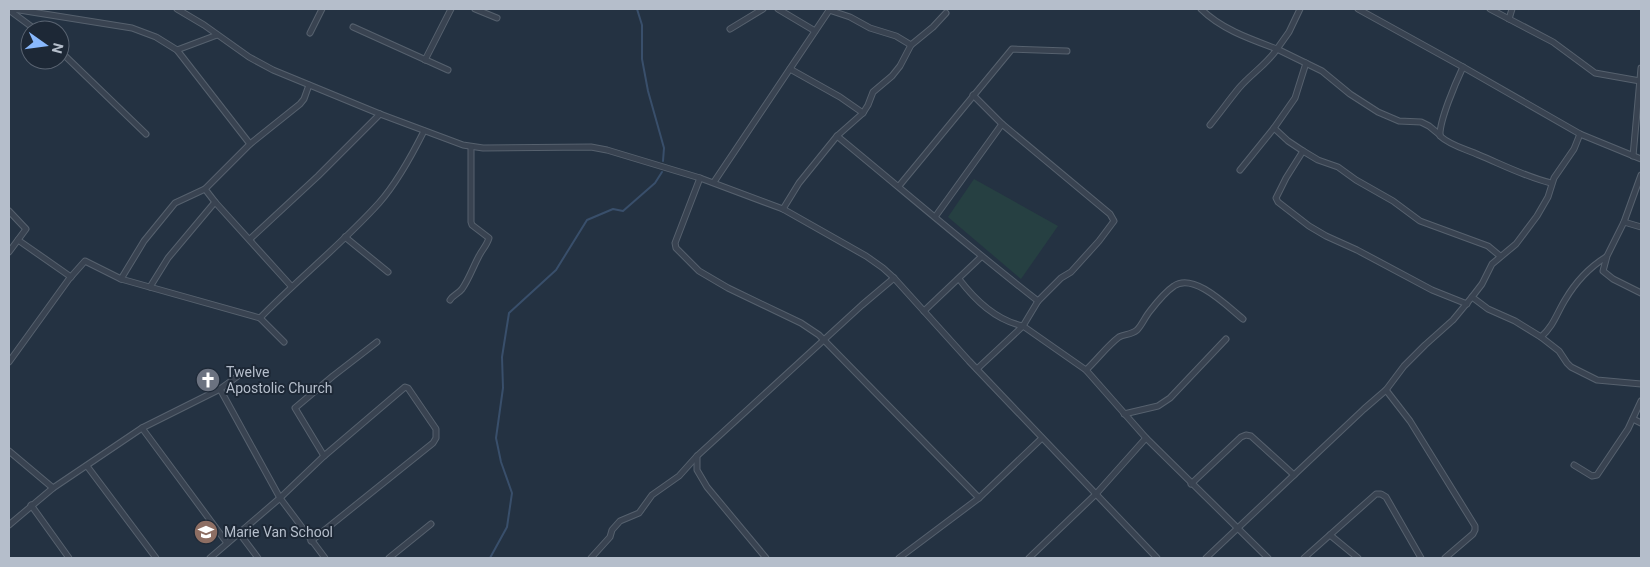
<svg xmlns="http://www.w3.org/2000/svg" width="1650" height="567" viewBox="0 0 1650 567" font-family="Roboto,sans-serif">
  <rect width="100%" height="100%" fill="#243242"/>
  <polygon fill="#264042" points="974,179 1058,226 1021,279 948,217"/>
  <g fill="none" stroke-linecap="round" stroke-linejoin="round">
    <g stroke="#394f6b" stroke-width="2">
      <polyline points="637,9 642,25 642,59 648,91 664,148 663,161"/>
      <polyline points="490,558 507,527 512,493 501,462 496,438 503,388 502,357 509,313 556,270 587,220 613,209 623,211 655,183 662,172"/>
    </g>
    <g stroke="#56616e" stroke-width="7">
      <g id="minor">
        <polyline points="13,9 132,28 156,37 177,50 250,144"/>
        <polyline points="177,9 204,25 249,57 273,70 380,114 463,145 483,148 591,147 607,150 700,178 783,209 866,256 883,268 894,278 969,361 1157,558"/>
        <polyline points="475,9 497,18"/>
        <polyline points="778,9 815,31"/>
        <path d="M1201,9C1221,29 1250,39 1277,49C1267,64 1251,74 1239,88C1229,100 1220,113 1210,125"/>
        <polyline points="1300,9 1289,32 1277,49 1322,71 1350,94 1378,112 1399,121 1421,122 1429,126 1440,135"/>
        <polyline points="1358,9 1463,67 1580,134 1641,159"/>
        <polyline points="1490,9 1553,42 1595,73 1640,81"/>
        <polyline points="9,10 36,30"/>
        <polyline points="829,10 850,17 870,28 896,36 911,45"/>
        <polyline points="1509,19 1512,9"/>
        <polyline points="353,27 448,70"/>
        <polyline points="730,29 763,9"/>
        <polyline points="310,33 322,9"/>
        <polyline points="177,50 217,35"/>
        <polyline points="60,51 146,134"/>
        <polyline points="425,60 451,9"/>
        <polyline points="1306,63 1295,98 1274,128 1288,141 1303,151 1286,178 1276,198 1278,202 1309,226 1326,236 1357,250 1432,290 1467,304"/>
        <path d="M1463,67C1456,82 1439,121 1440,136C1451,146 1466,149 1479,155C1503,165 1526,177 1551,183"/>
        <polyline points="790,69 840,97 863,113"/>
        <polyline points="973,95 1002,124 1110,214 1114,221 1099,241 1071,272 1061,278 1038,301 1023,326 977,369"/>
        <polyline points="1580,134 1574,149 1554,178 1548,197 1537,216 1516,244 1492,264 1482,284 1472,297 1488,309 1515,321 1541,337 1559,351 1567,363 1571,367 1597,380 1641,384"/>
        <path d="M837,136C904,191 970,248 1038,301"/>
        <polyline points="1303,151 1318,160 1338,167 1356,180 1393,201 1420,221 1488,246 1500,256"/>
        <polyline points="1633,156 1641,68"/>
        <polyline points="1240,170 1274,128"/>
        <polyline points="1641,175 1624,222 1607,256 1603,271 1613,279 1641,293"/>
        <polyline points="700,178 675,243 676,248 699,271 728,288 801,323 819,335 979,498"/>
        <polyline points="714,182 830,9"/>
        <polyline points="899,186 1012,49 1067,51"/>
        <polyline points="783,209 799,183 837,136 863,113 868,105 873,92 892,76 900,66 911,45 933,27 946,13"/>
        <polyline points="9,211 26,229 9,252"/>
        <polyline points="935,217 1002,124"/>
        <polyline points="1624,222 1641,227"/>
        <polyline points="345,237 388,272"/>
        <polyline points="250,239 318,176 380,114"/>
        <polyline points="18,240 71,277"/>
        <polyline points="121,279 144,241 175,203 205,189"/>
        <path d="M959,279C975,300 995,320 1023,326L1086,370L1146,438L1268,558"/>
        <polyline points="291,286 215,202 205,189 250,144 300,104 304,99 309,85"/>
        <polyline points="150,287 168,258 215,202"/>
        <path d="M450,300C453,295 458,294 462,289C469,279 473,267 479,256C482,250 487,245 489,238L472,225L471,222V147"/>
        <polyline points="924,311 981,257"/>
        <path d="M260,318C299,278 342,244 379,203C395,185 413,153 424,131"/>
        <path d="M1541,337C1553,327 1557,313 1565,300C1575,283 1590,267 1606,257"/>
        <polyline points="9,362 69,279 85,261 121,279 260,318 284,342"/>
        <path d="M1086,370C1097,360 1107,346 1119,337C1125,334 1131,335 1137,330C1142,325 1145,317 1150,311C1157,302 1165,292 1174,286C1194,272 1228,307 1243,319"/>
        <polyline points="220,389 280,498 325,558"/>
        <polyline points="1386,390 1410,421 1475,526 1475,530 1473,534 1445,558"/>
        <polyline points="1124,414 1158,406 1170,398 1226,339"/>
        <polyline points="1633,419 1641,423"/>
        <polyline points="142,428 227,543"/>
        <polyline points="9,451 53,488"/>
        <polyline points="324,456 295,408 333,376 377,342"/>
        <polyline points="1574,465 1592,476 1597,475 1628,429 1641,401"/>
        <polyline points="87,466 156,558"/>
        <polyline points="1191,484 1241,437 1246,435 1251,436 1294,475"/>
        <polyline points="31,505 69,558"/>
        <polyline points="9,525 53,488 142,428 220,389 238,376"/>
        <polyline points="240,534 258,558"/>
        <polyline points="1330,535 1358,558"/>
        <polyline points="210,558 280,498 324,456 405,387 408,388 436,429 436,438 433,443 311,541"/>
        <polyline points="389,558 431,524"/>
        <polyline points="591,558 610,537 612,530 620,521 639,513 652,495 679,476 697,456"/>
        <polyline points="766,558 707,487 697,470 697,456 862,305 894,278"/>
        <polyline points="899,558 979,498 1042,438"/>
        <polyline points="1029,558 1096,494 1146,438"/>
        <polyline points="1206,558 1364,409 1386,390 1404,366 1425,345 1453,320 1472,297"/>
        <polyline points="1304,558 1376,494 1381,494 1386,497 1421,558"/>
      </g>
    </g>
    <use href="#minor" stroke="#394351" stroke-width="5"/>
  </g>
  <defs>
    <g id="church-disc" transform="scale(1.25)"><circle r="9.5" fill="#6b7280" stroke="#1d2836"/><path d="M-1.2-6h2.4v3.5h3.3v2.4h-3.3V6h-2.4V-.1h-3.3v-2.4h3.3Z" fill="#fff"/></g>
    <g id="school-disc" transform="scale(1.25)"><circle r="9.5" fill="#8d6e63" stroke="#1d2836"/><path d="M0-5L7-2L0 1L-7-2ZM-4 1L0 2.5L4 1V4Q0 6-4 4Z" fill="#fff"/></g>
  </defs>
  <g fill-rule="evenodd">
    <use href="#church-disc" x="208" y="380"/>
    <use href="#school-disc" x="206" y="532"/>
  </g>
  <g text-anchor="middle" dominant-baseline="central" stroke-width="4" stroke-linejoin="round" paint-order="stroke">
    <g font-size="14" fill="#b5becb" stroke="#1d2836" text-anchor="start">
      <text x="226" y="372">Twelve<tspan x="226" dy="16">Apostolic Church</tspan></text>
      <text x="224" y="532">Marie Van School</text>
    </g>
  </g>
  <rect width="1650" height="567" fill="none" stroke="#b5becb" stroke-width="20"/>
  <g transform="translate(45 45) rotate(104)"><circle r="24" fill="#1d2836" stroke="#5a6472"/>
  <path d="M0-4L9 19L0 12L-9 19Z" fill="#89b9fd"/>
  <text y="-8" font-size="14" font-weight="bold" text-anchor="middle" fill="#b5becb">N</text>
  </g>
</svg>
